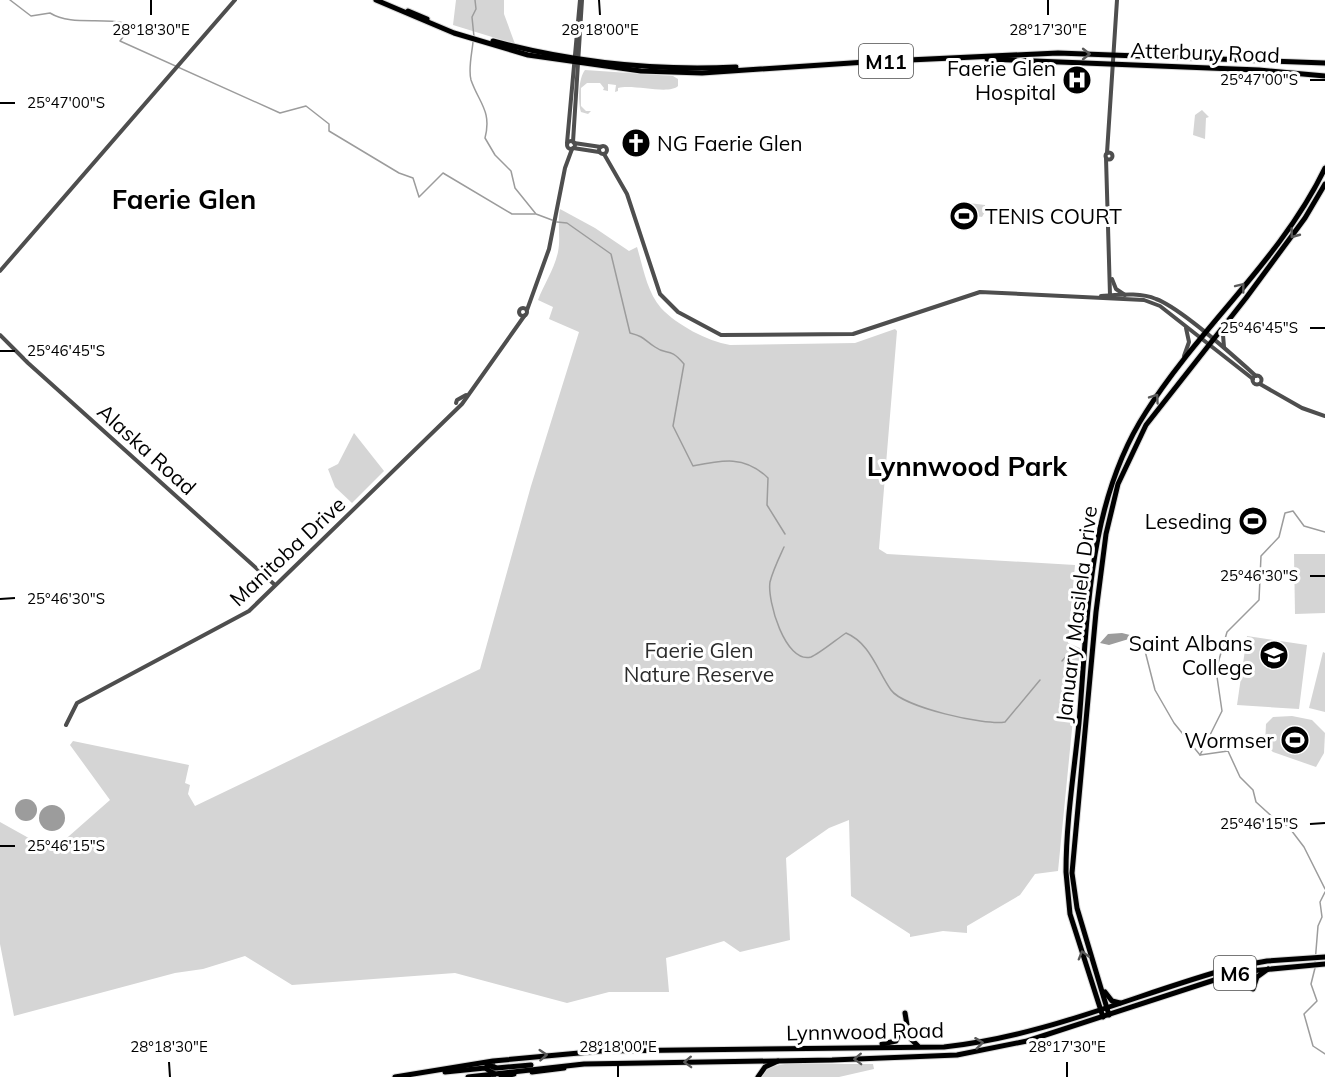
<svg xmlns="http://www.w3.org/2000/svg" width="1325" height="1077" viewBox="0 0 1325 1077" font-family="Mulish,sans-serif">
  <rect width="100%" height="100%" fill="#fff"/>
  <g fill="#d5d5d5">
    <polygon points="456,0 504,0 504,14 515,44 453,25"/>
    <path d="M585,70L673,76L678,79V86C669,95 634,84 618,88V91L615,92L616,85L608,84V91L603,90L604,88L600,83H587L581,88V106L586,111H591L588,114L581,112C578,102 578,79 585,70Z"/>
    <polygon points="1202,110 1209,117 1206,118 1205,139 1193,135 1195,115"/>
    <polygon points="960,202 985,205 985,212 982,217 970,215 969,221 960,221"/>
    <path d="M560,209L595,228L629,251L637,247C643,267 647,292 661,308C677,325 707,341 730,345L855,343L895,329L897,331L879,549L887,554L1075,565L1068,643L1080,648L1058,871L1035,874L1020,895L967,926V933L943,931L910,937V934L851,896L849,820L829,828L786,858L790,940L740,952L724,941L666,958L669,992H609L567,1003L455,973L292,985L245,956L203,969L175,973L14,1016L0,944V822L52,851L110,800L70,745L73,741L189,765L185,783L190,785L188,794L195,806L480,669L531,486L579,332L549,319L553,307L538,300C544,284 554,270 558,252C561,237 557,224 560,209Z"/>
    <polygon points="354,433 384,471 352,503 335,487 328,469 338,464"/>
    <polygon points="1294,554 1325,554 1325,613 1295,614"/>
    <polygon points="1247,636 1307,645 1299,709 1237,705"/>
    <polygon points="1323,652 1325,653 1325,712 1309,708"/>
    <polygon points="1292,716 1312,720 1325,733 1324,753 1316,767 1273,752 1265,745 1266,724 1273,717"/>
    <polygon points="785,1064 873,1064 874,1069 839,1077 761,1077 769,1067"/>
  </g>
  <g fill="#9c9c9c">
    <polygon points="1122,633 1134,636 1145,647 1144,649 1132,638 1109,645 1100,643 1108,634"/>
    <circle cx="26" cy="810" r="11"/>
    <circle cx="52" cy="818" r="13"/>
  </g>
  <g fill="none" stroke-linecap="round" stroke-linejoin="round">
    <g stroke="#9c9c9c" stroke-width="1.5">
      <path d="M10,0L31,16L50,13C71,26 101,17 124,23L126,33L120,41L280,113L306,106L329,124V131L399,173L413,178L419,197L443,173L512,214H535"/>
      <polyline points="474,37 472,17 476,9 475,0"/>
      <path d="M473,42C472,53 468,69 471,80C479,103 492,111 485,138L495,155L511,171L515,188L536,214L552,220"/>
      <path d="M557,222L567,223L611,254L630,333C645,337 643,339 655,347C667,356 669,346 684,364L673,426L693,466C722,460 745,455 768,478L767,505L785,534"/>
      <path d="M784,547C779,558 773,570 770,582C767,600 785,664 811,657C819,654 837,639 846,633C870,643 877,670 891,690C903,707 985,726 1005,722L1040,680"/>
      <polyline points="1144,647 1155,690 1174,723 1200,755 1228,751 1240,777 1253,790 1256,802 1278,822 1288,826 1304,847 1325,889"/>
      <polyline points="1062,661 1072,650 1076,650"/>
      <polyline points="1200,755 1222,711 1216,670 1227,632 1259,600 1261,556 1279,537 1285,513 1293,511 1304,526 1325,532"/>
      <polyline points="1315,963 1318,926 1322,917 1320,902 1325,892"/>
      <polyline points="1315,968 1311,984 1317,1001 1304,1014 1313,1046 1325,1054"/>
    </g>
    <g stroke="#dbdbdb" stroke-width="7">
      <g id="major">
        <polyline points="376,0 454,33 528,55 641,71 702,73 866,62 1058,53 1325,63"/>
        <polyline points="408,11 427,19"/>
        <path d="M493,41C572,62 655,71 736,67"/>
        <polyline points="987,59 1259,70 1325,76"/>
        <polyline points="1253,989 1257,977 1268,969"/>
        <polyline points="1105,992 1112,1001 1120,1003"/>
        <polyline points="905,1013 909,1037 918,1046"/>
        <polyline points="1109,1015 1077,908 1072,873 1096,612 1106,534 1118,484 1146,425 1246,298 1305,218 1325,184"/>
        <path d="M1103,1017L1070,914L1066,872C1066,822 1074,772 1079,723C1088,618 1087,503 1146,412C1199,328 1282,258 1325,168"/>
        <polyline points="882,1044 896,1041 901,1030"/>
        <polyline points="487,1065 497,1068 531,1065"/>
        <polyline points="445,1072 485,1068 493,1073"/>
        <polyline points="532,1072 564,1068"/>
        <path d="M395,1077L493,1061L601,1051L944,1047C1047,1036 1136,994 1234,967L1267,961L1325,957"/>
        <polyline points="468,1077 584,1064 832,1060 957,1055 1027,1041 1239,972 1325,964"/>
        <polyline points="501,1077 514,1074"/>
        <polyline points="758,1077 765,1067 778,1061"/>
      </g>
    </g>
    <g stroke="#4e4e4e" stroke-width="4">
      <circle cx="571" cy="145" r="4"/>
      <polyline points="573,142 582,0"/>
      <polyline points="567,143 580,0"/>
      <polyline points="574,143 601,147"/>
      <circle cx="603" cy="150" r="4"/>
      <polyline points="573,148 599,152"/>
      <circle cx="1109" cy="156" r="3.5"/>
      <polyline points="1107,153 1117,0"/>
      <polyline points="604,154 627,194 660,294 678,312 721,335 853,334 980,292 1144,300 1160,306 1253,379"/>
      <polyline points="1106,158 1110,295"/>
      <polyline points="0,271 235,0"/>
      <polyline points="1112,279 1116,289 1125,295"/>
      <path d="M1101,296C1118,295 1140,292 1156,299C1181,308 1235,357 1256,376"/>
      <circle cx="523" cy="312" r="4"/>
      <polyline points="527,310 549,249 565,168 572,149"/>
      <polyline points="0,335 28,363 275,585"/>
      <polyline points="1224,347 1223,335 1231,321"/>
      <polyline points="1184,356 1189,342 1186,328"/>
      <circle cx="1257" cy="380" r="4.5"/>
      <polyline points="1260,384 1302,408 1325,416"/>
      <polyline points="456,403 457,400 466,395"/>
      <polyline points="66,725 77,703 249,611 462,404 525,315"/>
      <polyline points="493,1061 494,1077"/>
    </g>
    <use href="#major" stroke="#000" stroke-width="5"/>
  </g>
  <defs><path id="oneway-chevron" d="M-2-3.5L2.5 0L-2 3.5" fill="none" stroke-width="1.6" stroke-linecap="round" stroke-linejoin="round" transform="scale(1.5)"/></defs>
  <g stroke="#595959">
    <use href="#oneway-chevron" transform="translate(1086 54)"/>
    <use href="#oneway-chevron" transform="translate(1294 234) rotate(127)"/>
    <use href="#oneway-chevron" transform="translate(1241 287) rotate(-52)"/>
    <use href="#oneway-chevron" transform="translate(1155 398) rotate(-55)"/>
    <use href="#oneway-chevron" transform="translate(1083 955) rotate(-106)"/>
    <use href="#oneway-chevron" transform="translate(979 1043) rotate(-7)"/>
    <use href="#oneway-chevron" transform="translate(543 1055) rotate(-4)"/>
    <use href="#oneway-chevron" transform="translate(858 1059) rotate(178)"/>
    <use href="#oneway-chevron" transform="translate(688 1062) rotate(178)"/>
  </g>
  <path fill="none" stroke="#000" stroke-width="2" d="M151,0V15M599,0L600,15M1048,0V15M1310,80H1325M0,103H15M1310,328H1325M0,351H15M1310,576H1325M0,599L15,598M1310,824L1325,823M0,846H15M169,1062L170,1077M618,1062V1077M1067,1062V1077"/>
  <defs>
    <g id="hospital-disc" transform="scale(1.5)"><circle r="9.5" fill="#000" stroke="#fff"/><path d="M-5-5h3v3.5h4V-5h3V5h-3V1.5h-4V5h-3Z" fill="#fff"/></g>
    <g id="church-disc" transform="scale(1.5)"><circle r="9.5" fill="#000" stroke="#fff"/><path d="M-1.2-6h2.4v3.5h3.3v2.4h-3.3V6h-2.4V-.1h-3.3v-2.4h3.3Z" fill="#fff"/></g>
    <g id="stadium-disc" transform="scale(1.5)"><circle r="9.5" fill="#000" stroke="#fff"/><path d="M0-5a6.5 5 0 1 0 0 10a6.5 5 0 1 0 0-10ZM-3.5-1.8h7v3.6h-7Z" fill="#fff"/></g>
    <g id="school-disc" transform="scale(1.5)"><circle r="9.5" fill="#000" stroke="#fff"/><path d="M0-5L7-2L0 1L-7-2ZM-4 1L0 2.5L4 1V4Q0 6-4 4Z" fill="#fff"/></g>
  </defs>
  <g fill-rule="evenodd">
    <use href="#hospital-disc" x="1077" y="80"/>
    <use href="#church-disc" x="636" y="143"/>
    <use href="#stadium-disc" x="964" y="216"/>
    <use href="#stadium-disc" x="1253" y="521"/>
    <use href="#school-disc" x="1274" y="655"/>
    <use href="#stadium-disc" x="1295" y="740"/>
  </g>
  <g text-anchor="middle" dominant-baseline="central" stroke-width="6" stroke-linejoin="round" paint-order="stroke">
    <g fill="#fff" stroke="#4c4c4c" stroke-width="1.5">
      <rect x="859" y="44" width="54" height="34" rx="4.5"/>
      <rect x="1214" y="956" width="42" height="34" rx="4.5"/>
    </g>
    <g font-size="20" font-weight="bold" fill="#000">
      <text x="886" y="61">M11</text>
      <text x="1235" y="973">M6</text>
    </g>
    <g font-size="21" fill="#000" stroke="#fff">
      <text transform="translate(1205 52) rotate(2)">Atterbury Road</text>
      <text transform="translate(147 449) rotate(42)">Alaska Road</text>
      <text transform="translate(287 551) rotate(-43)">Manitoba Drive</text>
      <text transform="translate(1076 614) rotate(-83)">January Masilela Drive</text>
      <text transform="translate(865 1031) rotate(-1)">Lynnwood Road</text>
    </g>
    <g font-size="21" fill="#000" stroke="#fff" text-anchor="end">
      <text x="1056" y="68">Faerie Glen<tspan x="1056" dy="24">Hospital</tspan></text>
      <text x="657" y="143" text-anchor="start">NG Faerie Glen</text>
      <text x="985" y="216" text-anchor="start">TENIS COURT</text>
      <text x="1232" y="521">Leseding</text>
      <text x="1253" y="643">Saint Albans<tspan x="1253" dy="24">College</tspan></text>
      <text x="1274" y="740">Wormser</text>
    </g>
    <g font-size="21" fill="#2c2c2c" stroke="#fff">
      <text x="699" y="650">Faerie Glen<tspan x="699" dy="24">Nature Reserve</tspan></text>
    </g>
    <g font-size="27" font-weight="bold" fill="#000" stroke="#fff">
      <text x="184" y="199">Faerie Glen</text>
      <text x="967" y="466">Lynnwood Park</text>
    </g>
  </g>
  <g font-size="15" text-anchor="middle" fill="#000" stroke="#fff" stroke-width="6" stroke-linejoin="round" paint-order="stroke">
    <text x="151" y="35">28°18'30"E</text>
    <text x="600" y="35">28°18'00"E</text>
    <text x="1048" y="35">28°17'30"E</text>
    <text x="1259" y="85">25°47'00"S</text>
    <text x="66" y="108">25°47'00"S</text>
    <text x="1259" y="333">25°46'45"S</text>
    <text x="66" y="356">25°46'45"S</text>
    <text x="1259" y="581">25°46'30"S</text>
    <text x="66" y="604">25°46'30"S</text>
    <text x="1259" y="829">25°46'15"S</text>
    <text x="66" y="851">25°46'15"S</text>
    <text x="169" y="1052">28°18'30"E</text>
    <text x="618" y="1052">28°18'00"E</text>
    <text x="1067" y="1052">28°17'30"E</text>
  </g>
</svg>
